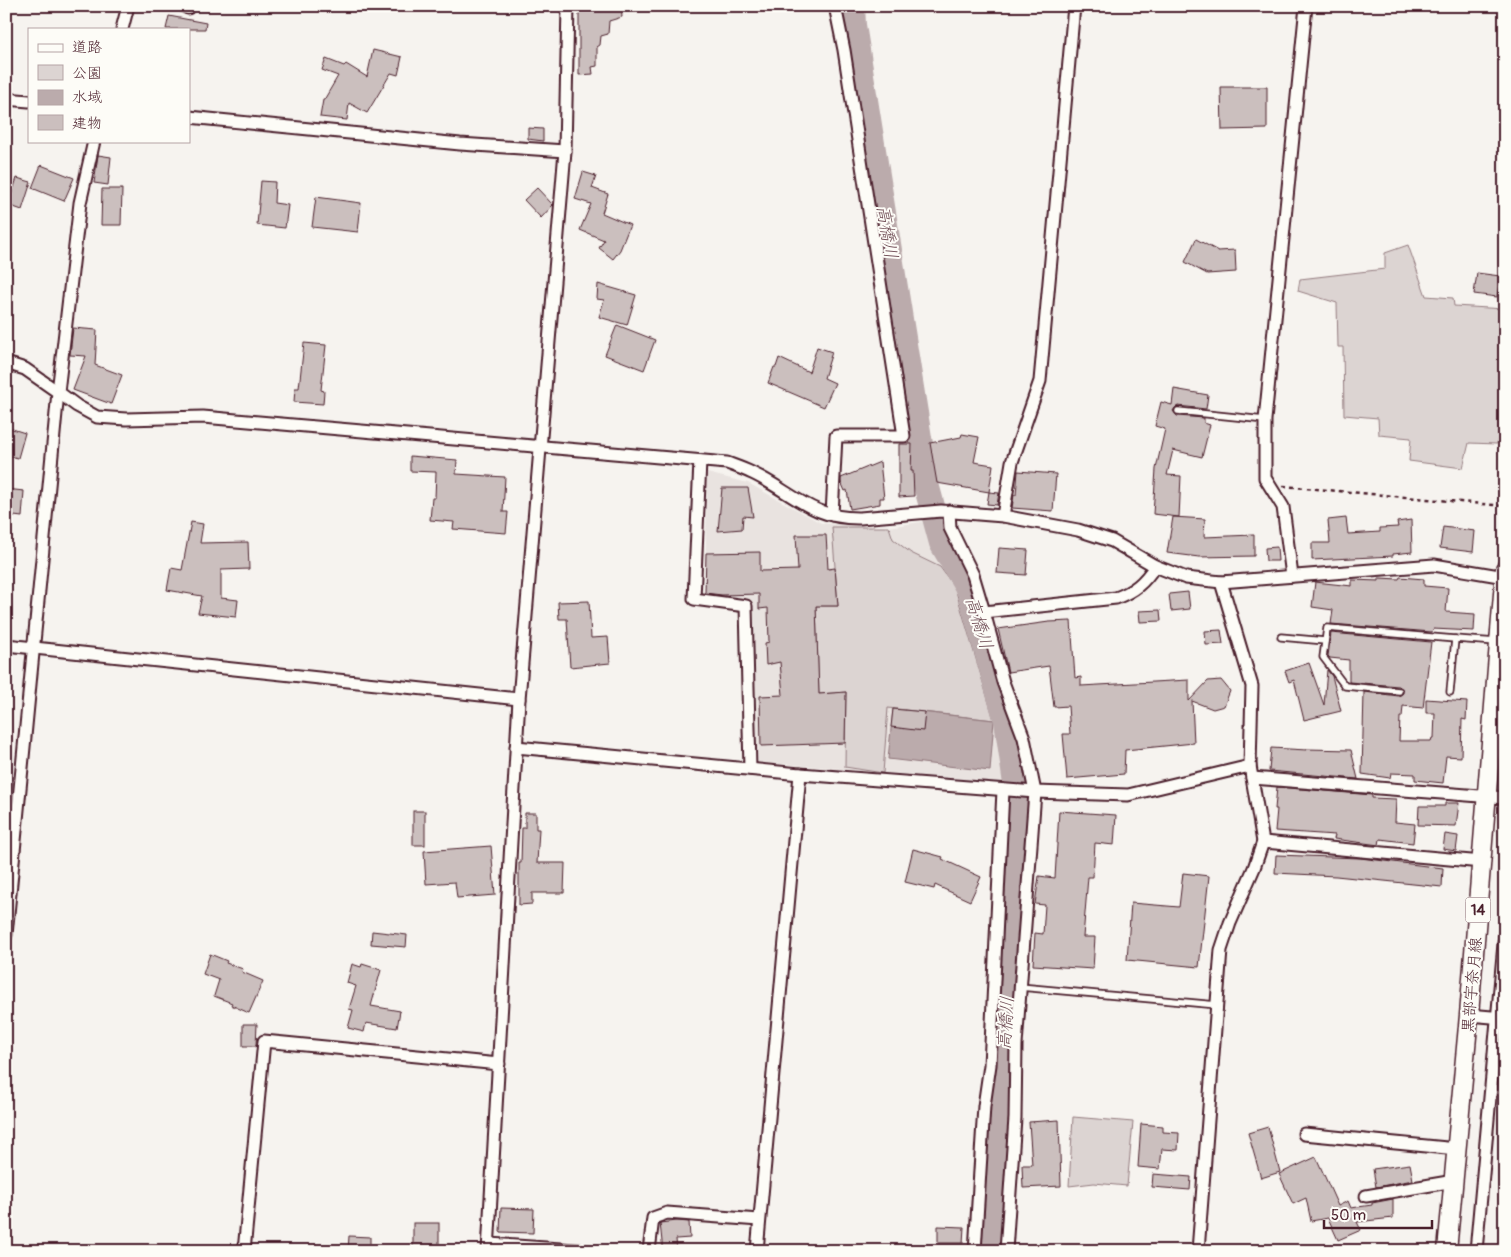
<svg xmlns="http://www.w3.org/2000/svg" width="1511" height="1257" viewBox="0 0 1511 1257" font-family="Pangolin,'Klee One',sans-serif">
  <rect width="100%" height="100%" fill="#f6f3ef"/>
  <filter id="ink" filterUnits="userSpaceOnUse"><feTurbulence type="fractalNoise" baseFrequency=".02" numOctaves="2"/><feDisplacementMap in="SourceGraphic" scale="10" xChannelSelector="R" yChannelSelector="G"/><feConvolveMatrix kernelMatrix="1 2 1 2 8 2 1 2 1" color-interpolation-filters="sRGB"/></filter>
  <g filter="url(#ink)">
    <polygon fill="#e9e3e0" points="707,473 748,483 821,523 882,528 927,521 931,538 954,581 999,730 1007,783 758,762 753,602 705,596"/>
    <g fill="#dcd4d2" stroke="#937a7e">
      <polygon points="1408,245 1426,296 1453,298 1454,306 1505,309 1505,361 1497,444 1469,443 1463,468 1409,461 1411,438 1379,435 1378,418 1344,415 1343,347 1338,347 1337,303 1298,291 1300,279 1385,269 1385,253"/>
      <polygon points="832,527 889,527 893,539 911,553 940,567 955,588 994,720 888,708 883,773 845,767 846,692 819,694 816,606 838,606"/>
      <polygon points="1073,1117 1133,1122 1127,1186 1094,1183 1069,1186"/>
    </g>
    <polygon fill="#bbabac" stroke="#8e7378" points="893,709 994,720 990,771 888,759"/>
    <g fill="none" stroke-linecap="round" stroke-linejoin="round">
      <polyline stroke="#bbabac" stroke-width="26" points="852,6 853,25 927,488 942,543 970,591 1007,721 1020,812 991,1251"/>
    </g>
    <g fill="#cbbfbe" stroke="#4a1f2b">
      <polygon points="579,6 621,6 622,17 609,21 608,34 601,36 600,45 597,47 597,66 592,67 593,74 579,75"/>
      <polygon points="169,16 206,23 205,29 166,29"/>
      <polygon points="373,50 402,57 398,75 391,73 367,113 349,103 347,120 320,117 323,100 324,100 338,76 322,70 326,59 344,66 346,64 367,77"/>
      <polygon points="1221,87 1267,87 1267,129 1222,130"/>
      <polygon points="528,128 543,129 543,141 528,139"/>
      <polygon points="98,155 111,157 108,185 94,183"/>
      <polygon points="41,165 74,178 64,201 32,188"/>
      <polygon points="583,172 596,176 592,188 608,194 602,213 630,225 620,250 613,259 599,248 604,240 580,230 591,204 575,199"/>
      <polygon points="17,178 31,182 22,210 8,205"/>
      <polygon points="261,181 275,182 274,203 288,205 285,228 257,225"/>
      <polygon points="537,188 553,205 541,218 524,200"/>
      <polygon points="102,189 122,189 121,225 101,225"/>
      <polygon points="316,197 361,203 358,232 312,227"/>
      <polygon points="1196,239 1218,251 1235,250 1236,272 1207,274 1185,262"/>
      <polygon points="1477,273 1500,276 1497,297 1474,294"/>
      <polygon points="598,284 636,295 627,325 599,317 604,300 597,299"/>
      <polygon points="617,325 655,340 644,370 605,355"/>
      <polygon points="73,328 97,330 95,365 122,375 111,404 73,390 86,356 70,355"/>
      <polygon points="304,343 326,345 321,390 324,391 323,404 294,402 295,388 299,388"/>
      <polygon points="817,347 832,352 824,378 835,383 824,407 768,383 774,367 776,367 779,358 809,372"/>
      <polygon points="1174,389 1208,395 1206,409 1178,406 1175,408 1173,411 1177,416 1204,418 1204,423 1210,425 1202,457 1173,450 1167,475 1181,476 1179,517 1153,514 1156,469 1165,429 1155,426 1161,402 1172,405"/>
      <polygon points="6,427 25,433 18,458 6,455"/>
      <polygon points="962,434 979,437 974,462 993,465 989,492 937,483 930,443 961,437"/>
      <polygon points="899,444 912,444 911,471 913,471 914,496 899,497"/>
      <polygon points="410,456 457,460 456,474 505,477 503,512 508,512 506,533 453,529 454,522 430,520 432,498 435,498 436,472 410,471"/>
      <polygon points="880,462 884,498 880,498 880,504 850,509 847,490 845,491 841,482 841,478"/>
      <polygon points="1018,471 1056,474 1053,511 1012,508 1014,495 1016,495"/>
      <polygon points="722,488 748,488 753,517 743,516 742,529 718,531"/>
      <polygon points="6,489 24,491 22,517 6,515"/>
      <polygon points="989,492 999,493 997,505 987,504"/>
      <polygon points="1173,517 1205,519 1204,537 1254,535 1254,556 1199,557 1167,553"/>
      <polygon points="1346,518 1348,534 1380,532 1380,528 1398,527 1397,522 1411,520 1412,552 1393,554 1393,556 1312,560 1312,543 1330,543 1328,520"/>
      <polygon points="191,522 203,524 200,543 248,542 249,569 221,570 221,598 238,600 236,617 198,613 202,596 167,590 171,568 182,570"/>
      <polygon points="1443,527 1475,531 1473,552 1440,548"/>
      <polygon points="796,535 826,535 828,569 835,568 838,606 816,606 819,694 846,692 845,743 761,746 760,696 783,695 780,662 766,665 765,643 769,642 768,608 759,609 759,594 722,595 705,593 706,553 760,552 760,571 798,570"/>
      <polygon points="1277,547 1278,561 1266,561 1265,548"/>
      <polygon points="999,548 1028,550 1026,575 997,573"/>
      <polygon points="1400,577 1424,579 1424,586 1448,588 1446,612 1475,614 1474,631 1433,629 1432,632 1331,624 1333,610 1312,607 1315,582 1352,586 1352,580 1379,581 1379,578 1399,579"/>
      <polygon points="1188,592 1190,609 1171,611 1169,594"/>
      <polygon points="589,601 591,638 608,637 610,663 570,667 567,619 559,619 558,602"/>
      <polygon points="1160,610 1161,621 1140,622 1139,611"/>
      <polygon points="1071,621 1075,678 1081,677 1081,686 1189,680 1189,701 1208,681 1221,680 1230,691 1224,706 1213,709 1192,701 1194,743 1125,750 1124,774 1067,779 1063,734 1070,734 1068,706 1054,707 1049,666 1008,672 998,629 1049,622"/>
      <polygon points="1221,630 1223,644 1206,645 1205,631"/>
      <polygon points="1331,633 1431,642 1423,708 1403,706 1402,717 1400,717 1399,741 1431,741 1432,738 1434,738 1435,713 1426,713 1426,699 1467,702 1466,720 1462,719 1461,757 1446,756 1443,783 1415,780 1415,774 1391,773 1390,778 1362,774 1364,692 1399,696 1403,693 1403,690 1399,686 1349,682 1349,660 1330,658 1328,656"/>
      <polygon points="1309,663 1324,705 1327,670 1332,676 1341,711 1304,720 1294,680 1289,682 1285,671"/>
      <polygon points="893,709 925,712 923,731 891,727"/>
      <polygon points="1271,748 1307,750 1307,749 1351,750 1358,779 1269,771"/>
      <polygon points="1277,787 1372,795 1372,798 1396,799 1395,822 1415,824 1413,843 1380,839 1379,845 1334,839 1335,835 1275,831 1277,809 1275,809"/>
      <polygon points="1445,803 1459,803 1456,826 1418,825 1419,806 1445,806"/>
      <rect x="413" y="811" width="12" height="34"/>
      <polygon points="1059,811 1116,815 1114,845 1095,843 1093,877 1088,877 1083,937 1095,937 1093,969 1033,965 1035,933 1043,934 1045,905 1035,904 1039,876 1055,878"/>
      <polygon points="525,813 536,813 536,829 539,829 537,863 565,863 564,893 532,893 532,904 519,905 519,863 521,863 522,828 525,828"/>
      <polygon points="1445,834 1458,836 1456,851 1443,849"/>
      <polygon points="491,846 495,895 457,898 455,882 426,884 424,851"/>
      <polygon points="913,849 943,857 942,859 981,877 970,901 935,885 934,889 905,882"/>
      <polygon points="1276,855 1360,858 1443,868 1442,887 1336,876 1275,873"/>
      <polygon points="1183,873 1209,876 1199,967 1127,960 1131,903 1179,907"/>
      <polygon points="372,931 407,935 406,947 371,944"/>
      <polygon points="210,954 227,961 226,963 243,969 242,972 263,981 249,1013 231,1005 232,1003 214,996 219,980 203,974"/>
      <polygon points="352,964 361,967 362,964 381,970 371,1006 400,1011 397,1028 366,1023 364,1032 348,1028 353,1010 349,1009 356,986 347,983"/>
      <polygon points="243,1024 257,1024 256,1046 243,1046"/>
      <polygon points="1059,1120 1061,1186 1023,1188 1022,1165 1032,1165 1029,1122"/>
      <polygon points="1141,1124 1163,1126 1163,1132 1179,1133 1178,1150 1162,1149 1160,1169 1138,1167"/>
      <polygon points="1268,1127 1280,1172 1261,1178 1248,1133"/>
      <polygon points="1316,1157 1338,1206 1348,1201 1351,1208 1372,1205 1372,1203 1393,1199 1393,1218 1357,1222 1361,1230 1338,1240 1328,1218 1311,1221 1306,1198 1293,1204 1279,1174"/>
      <polygon points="1410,1164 1413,1180 1376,1187 1373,1169"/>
      <polygon points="1153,1174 1191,1177 1190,1190 1152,1187"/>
      <polygon points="501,1208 534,1209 533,1233 500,1232"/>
      <polygon points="677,1221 689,1222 690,1238 676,1239 677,1251 663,1251 660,1223"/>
      <rect x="413" y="1223" width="26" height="28"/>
      <polygon points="938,1226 964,1227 963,1243 938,1243"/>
      <polygon points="349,1236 370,1237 370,1251 348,1251"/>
    </g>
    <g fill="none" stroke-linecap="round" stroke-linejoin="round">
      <g stroke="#4a1f2b" stroke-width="9">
        <g id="lane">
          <polyline points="1178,411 1265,420"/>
          <polyline points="1281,637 1325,641"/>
          <polyline points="1399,691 1345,686 1323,657 1327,628 1455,639"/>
          <polyline points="1450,692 1455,639 1497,642"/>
          <polyline points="1020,987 1217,1005"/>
        </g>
      </g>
      <g stroke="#4a1f2b" stroke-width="15">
        <g id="street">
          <polyline points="184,6 188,8"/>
          <polyline points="122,29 128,6"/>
          <polyline points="6,99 29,101"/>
          <polyline points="189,117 460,144 565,151"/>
          <path d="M94,141L80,203L58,392L77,406L97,417L126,419L203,417L727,463C735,466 744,469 752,473C791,491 811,519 860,518L941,511L1003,516L1078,530L1112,541L1155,566L1186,578L1221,582L1434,565L1505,577"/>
          <polyline points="6,363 25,369 58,392 6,935"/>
          <polyline points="700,461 694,599 746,606 750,769"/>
          <polyline points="949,511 950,528 973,575 984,612 1003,682 1024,738 1035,792 1016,1045 1015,1118 1006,1251"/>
          <polyline points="832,515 836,436 904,436 844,50 835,6"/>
          <polyline points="1003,516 1012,462 1040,381 1074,6"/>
          <polyline points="1292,576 1283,507 1265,478 1265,420 1306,6"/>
          <path d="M984,612L1116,598C1134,591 1144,583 1155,566"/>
          <polyline points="6,645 519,699"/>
          <polyline points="516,747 800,774 1035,792 1128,795 1250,766"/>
          <polyline points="1252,778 1505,798"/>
          <polyline points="1263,842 1482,862"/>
          <polyline points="1469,1015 1503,1018"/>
          <polyline points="1304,1134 1457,1149"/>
          <polyline points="1366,1196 1454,1181"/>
          <polyline points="489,1244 590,1251"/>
          <polyline points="244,1251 264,1041 499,1064"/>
          <polyline points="488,1251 519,699 565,151 568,6"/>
          <polyline points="649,1251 653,1218 667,1213 759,1220"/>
          <polyline points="757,1251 800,774"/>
          <polyline points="975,1251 984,1106 990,1065 1003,790"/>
          <polyline points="1198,1251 1221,950 1230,923 1254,868 1263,842 1250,766 1252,686 1221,582"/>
          <polyline points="1476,1251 1505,933"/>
        </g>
      </g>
      <g stroke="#4a1f2b" stroke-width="21">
        <polyline id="primary" points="1447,1251 1469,1015 1505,569"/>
      </g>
      <polyline stroke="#4a1f2b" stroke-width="2.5" stroke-dasharray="4 4" stroke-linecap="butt" points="1283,486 1505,506"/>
      <use href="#lane" stroke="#fdfcf7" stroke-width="5.5"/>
      <use href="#street" stroke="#fdfcf7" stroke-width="11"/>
      <use href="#primary" stroke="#fdfcf7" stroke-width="18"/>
    </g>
  </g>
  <g text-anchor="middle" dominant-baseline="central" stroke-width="4" stroke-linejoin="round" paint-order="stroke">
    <rect fill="#fdfcf7" stroke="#806168" stroke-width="1" x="1465.5" y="897.5" width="25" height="25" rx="4"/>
    <g font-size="15" font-weight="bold" fill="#4a1f2b">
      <text x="1478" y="910">14</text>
    </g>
    <g font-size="16" fill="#4a1f2b" stroke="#fdfcf7">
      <text transform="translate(1472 985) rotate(-85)">黒部宇奈月線</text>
    </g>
    <g font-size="18" font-style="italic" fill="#725058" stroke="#fdfcf7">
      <text transform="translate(887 232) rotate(81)">高橋川</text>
      <text transform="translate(979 623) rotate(73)">高橋川</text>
      <text transform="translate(1006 1023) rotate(-86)">高橋川</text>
    </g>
  </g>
  <rect width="1511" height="1257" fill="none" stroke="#fdfcf7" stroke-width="25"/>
  <rect x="12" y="12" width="1486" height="1232" fill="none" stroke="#4a1f2b" stroke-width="2" filter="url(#ink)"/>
  <rect x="28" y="28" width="162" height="115" fill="#fdfcf7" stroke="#b5a4a5"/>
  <rect x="38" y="44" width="25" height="8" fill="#fdfcf7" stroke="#b5a4a5"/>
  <text x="72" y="52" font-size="15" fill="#4a1f2b">道路</text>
  <rect x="38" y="65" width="25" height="15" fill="#dcd4d2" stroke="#b5a4a5"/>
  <text x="72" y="78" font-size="15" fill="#4a1f2b">公園</text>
  <rect x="38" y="90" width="25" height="15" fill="#bbabac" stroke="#b5a4a5"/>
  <text x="72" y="102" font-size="15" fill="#4a1f2b">水域</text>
  <rect x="38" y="115" width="25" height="15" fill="#cbbfbe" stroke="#b5a4a5"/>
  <text x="72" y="128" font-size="15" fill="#4a1f2b">建物</text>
  <path d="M1324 1220v8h108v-8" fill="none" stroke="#4a1f2b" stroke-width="2.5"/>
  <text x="1331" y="1220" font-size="15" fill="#4a1f2b" stroke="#fdfcf7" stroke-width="4" paint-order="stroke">50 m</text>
</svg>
